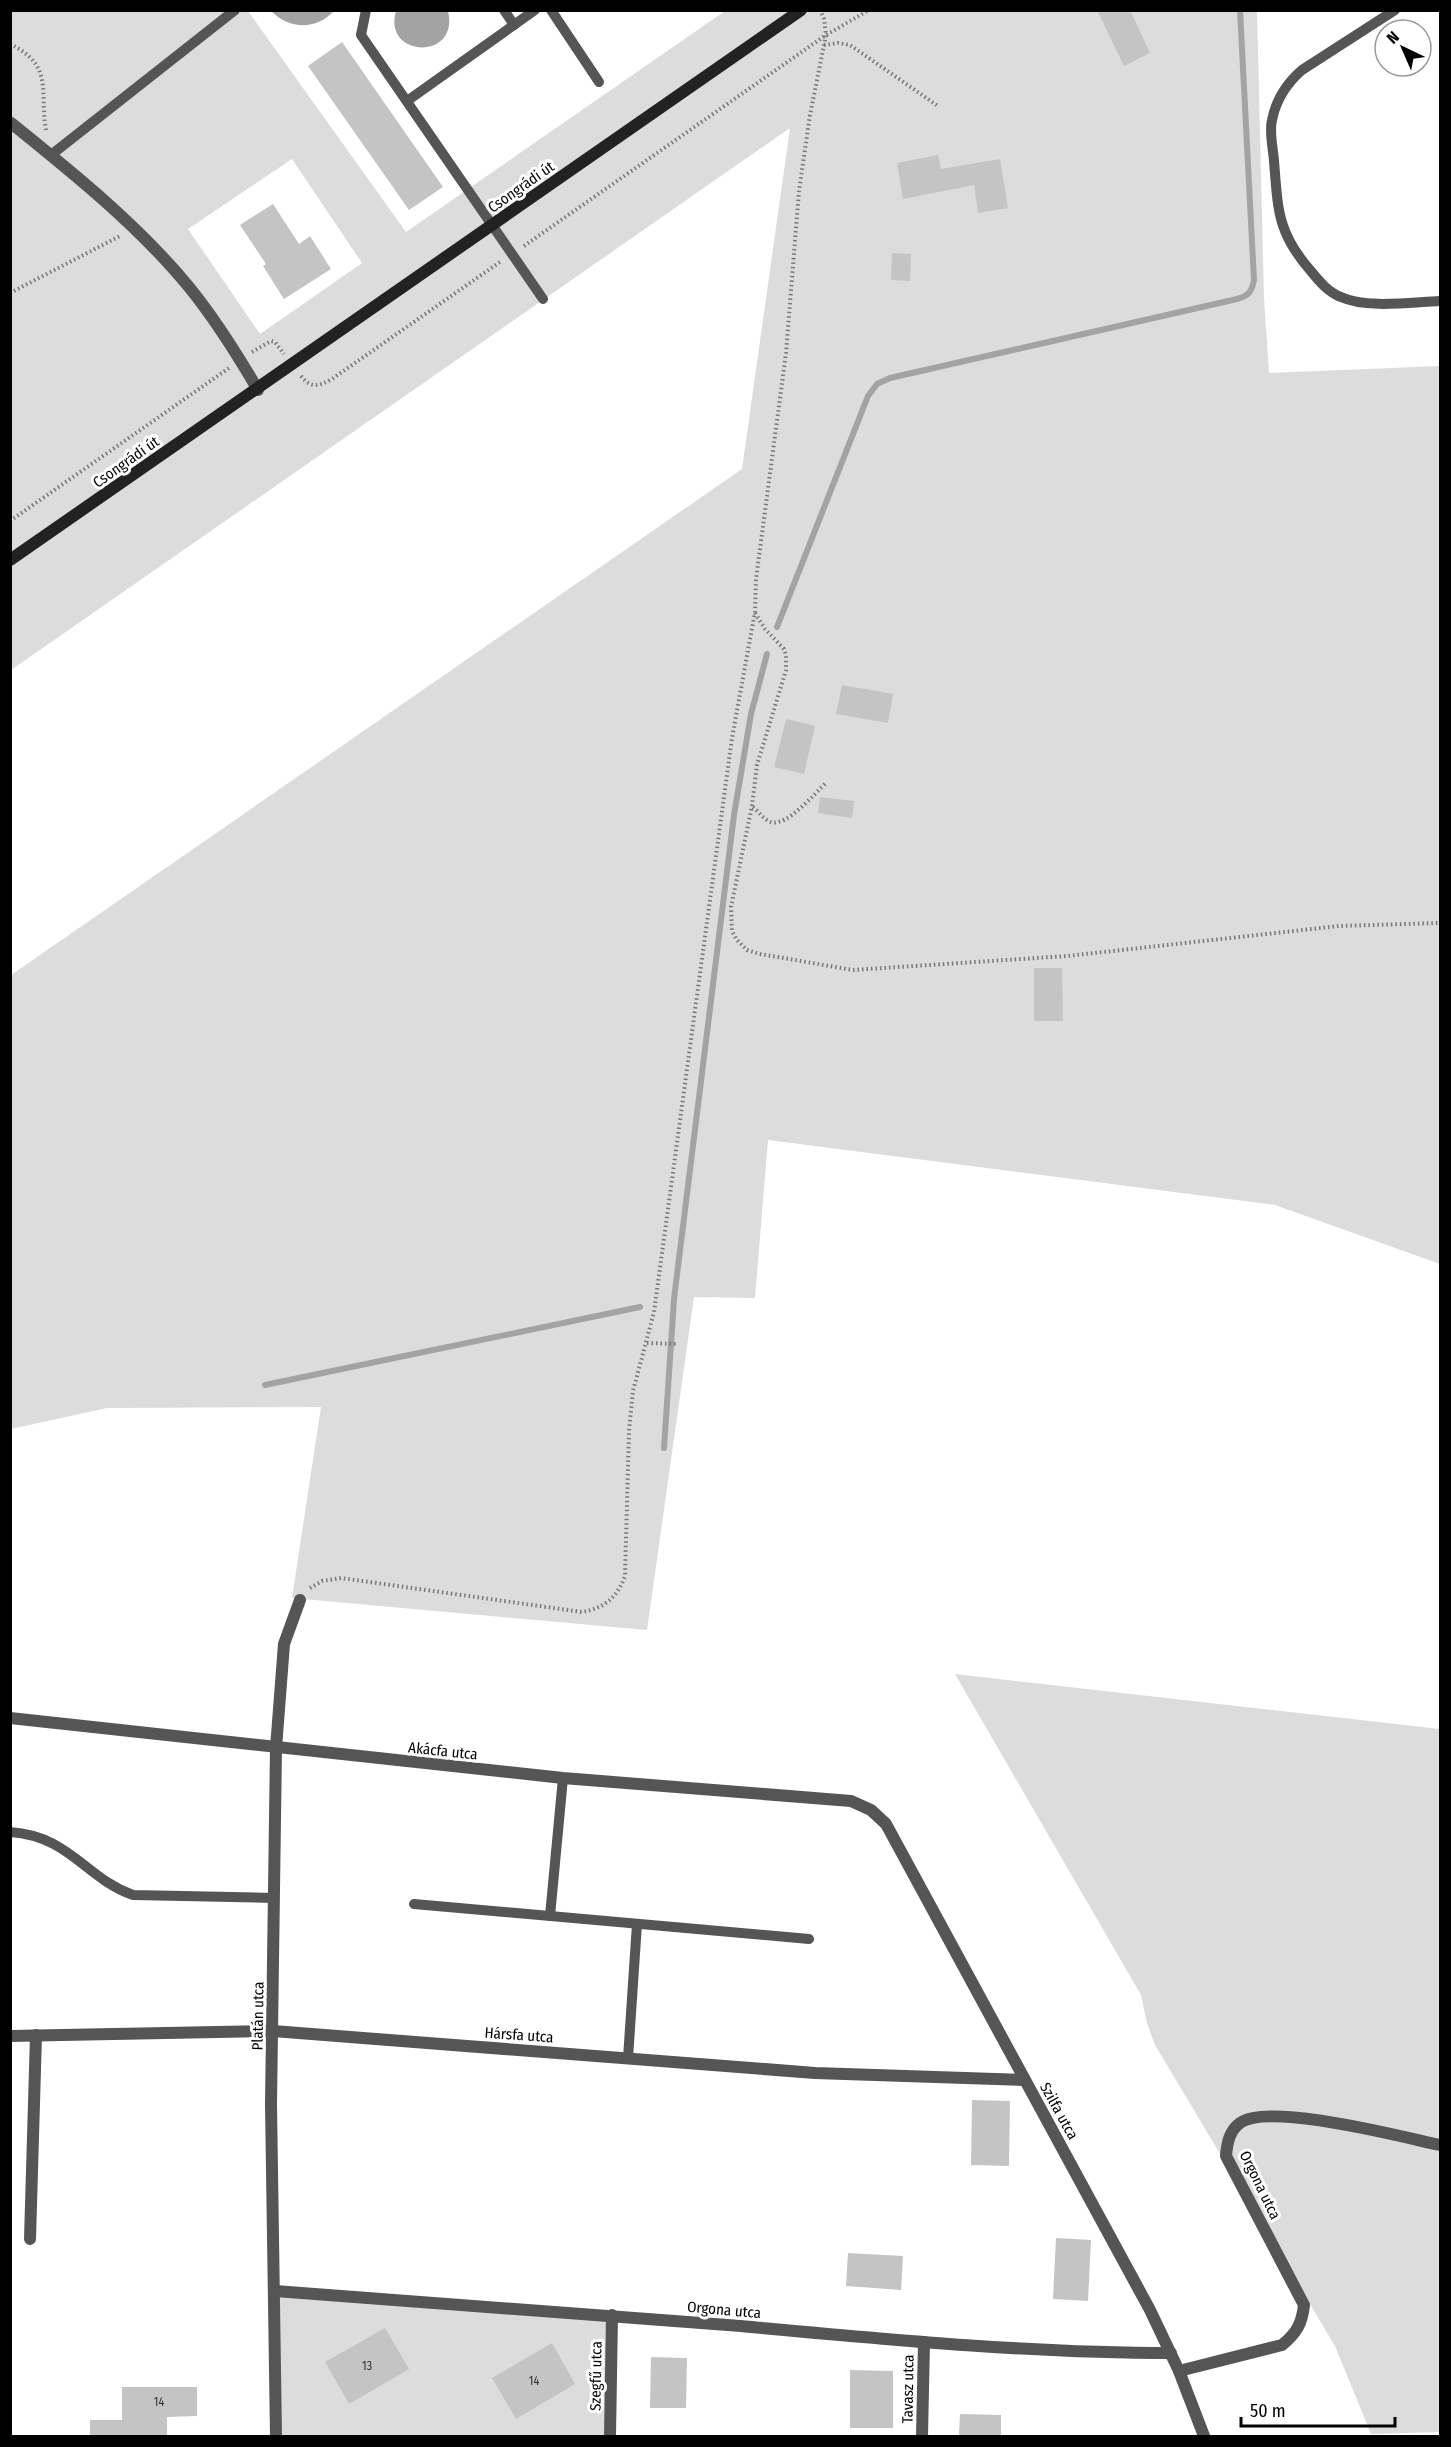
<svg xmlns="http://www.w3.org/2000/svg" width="1451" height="2447" viewBox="0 0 1451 2447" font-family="'Fira Sans Condensed',sans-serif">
  <rect width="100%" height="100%" fill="#fff"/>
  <g fill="#dcdcdc" fill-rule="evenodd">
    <path d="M11,11H248L406,232L725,11H1257L1264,298L1269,373L1440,366V1264L1275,1205L768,1140L755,1298L694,1297L647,1630L292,1598L321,1407L107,1408L11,1429V975L742,469L790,128L11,670ZM292,159L362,263L260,334L188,229Z"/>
    <polygon points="955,1674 1440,1729 1440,2436 1439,2432 1371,2434 1335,2346 1155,2045 1147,2023 1141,1995"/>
    <polygon points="275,2291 612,2316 610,2436 276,2436"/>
  </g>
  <g fill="#a3a3a3">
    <path d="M271,11H334C316,30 290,30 271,11Z"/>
    <path d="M396,11H448C460,61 382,58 396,11Z"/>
  </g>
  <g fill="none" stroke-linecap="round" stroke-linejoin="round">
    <g stroke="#a3a3a3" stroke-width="6">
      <path d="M777,627L868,396L877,384L890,378L1237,299C1248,296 1252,292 1254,280L1240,10"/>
      <polyline points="265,1385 640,1307"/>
      <polyline points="664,1448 674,1299 734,815 751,714 767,654"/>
    </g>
  </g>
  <g fill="#c4c4c4">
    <polygon points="1097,10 1130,10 1150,53 1124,66"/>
    <polygon points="342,42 443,187 409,210 308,66"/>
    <polygon points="938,155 941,169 1000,159 1008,208 978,213 974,185 903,199 897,163"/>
    <polygon points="273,204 299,244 310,236 331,269 284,299 263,266 266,264 240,225"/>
    <polygon points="892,253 911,254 910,281 891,280"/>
    <polygon points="842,685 893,694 888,723 836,714"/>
    <polygon points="786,719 815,726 804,774 774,767"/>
    <polygon points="820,797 854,801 852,818 818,813"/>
    <polygon points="1034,968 1062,968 1063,1021 1034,1021"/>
    <polygon points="972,2100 1010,2101 1009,2166 971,2165"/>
    <polygon points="1056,2238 1091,2240 1088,2301 1053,2299"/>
    <polygon points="848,2253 903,2256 901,2290 846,2286"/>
    <polygon points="385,2328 409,2369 349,2404 325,2362"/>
    <polygon points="552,2343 575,2384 516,2419 492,2378"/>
    <polygon points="651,2357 687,2358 686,2408 650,2408"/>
    <polygon points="850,2370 893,2371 893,2428 850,2428"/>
    <polygon points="122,2387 197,2387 197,2416 167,2417 167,2436 90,2436 90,2420 122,2420"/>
    <polygon points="960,2414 1001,2415 1001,2436 959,2436"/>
  </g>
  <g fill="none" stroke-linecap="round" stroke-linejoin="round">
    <g stroke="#777" stroke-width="4" stroke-dasharray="1.5 3" stroke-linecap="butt">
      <path d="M10,44C55,66 39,92 46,130"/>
      <polyline points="824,45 838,43 850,45 938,106"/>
      <polyline points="524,246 826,35 869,10"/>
      <polyline points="10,293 120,236"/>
      <polyline points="252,352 271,341 275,342 284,354"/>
      <path d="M301,376C311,389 319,386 332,379L500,262"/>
      <polyline points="10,521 229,368"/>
      <polyline points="755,613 765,629 784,649 786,655 786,670 757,765 752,806 731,907 732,931 737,940 747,950 760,954 853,970 1067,956 1339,926 1440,923"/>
      <path d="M753,807C758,811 764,820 771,822C787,827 815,793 827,782"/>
      <polyline points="647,1343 678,1344"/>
      <path d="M310,1588L322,1581L341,1578L582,1612C604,1608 617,1598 625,1576L629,1431L633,1391L654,1312L732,738L755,612L756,579L786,353L799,191L810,115L826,35L824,19L820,10"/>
    </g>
    <g stroke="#555" stroke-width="10">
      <polyline points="366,10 361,35 543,299"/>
      <polyline points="504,10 514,25"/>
      <polyline points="551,10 599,82"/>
      <path d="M1395,10L1302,70C1287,83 1276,100 1272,120C1269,132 1273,148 1274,161C1278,209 1277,232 1310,270C1319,281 1328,292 1341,297C1367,309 1412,302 1440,301"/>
      <polyline points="407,101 535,10"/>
      <polyline points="51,155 235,10"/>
      <path d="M10,1832C70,1836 85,1878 133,1895L274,1898"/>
      <polyline points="414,1904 809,1939"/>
      <polyline points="550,1916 563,1778"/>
      <polyline points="628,2058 637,1924"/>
    </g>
    <g stroke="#555" stroke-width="12">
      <path d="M11,123C72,172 139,226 189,287C215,319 237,354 258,390"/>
      <polyline points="10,1718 563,1778 851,1801 871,1810 886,1824 1150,2310 1179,2371 1204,2436"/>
      <polyline points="10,2036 273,2031 815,2073 1025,2080"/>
      <polyline points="30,2239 36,2035"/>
      <path d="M275,2291C430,2302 585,2313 741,2326C883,2339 1027,2353 1171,2353"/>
      <path d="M1179,2371L1282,2345C1297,2333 1302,2323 1304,2305L1226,2156C1227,2144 1229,2131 1240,2123C1269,2102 1402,2137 1440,2145"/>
      <polyline points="276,2436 271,2104 276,1748 284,1644 300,1600"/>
      <polyline points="610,2436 612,2315"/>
      <polyline points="922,2436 924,2342"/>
    </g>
    <polyline stroke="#222" stroke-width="12" points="10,560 801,10"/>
  </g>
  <g text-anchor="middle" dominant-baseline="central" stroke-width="6" stroke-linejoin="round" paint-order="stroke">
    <g font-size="12" fill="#313131">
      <text x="367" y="2366">13</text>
      <text x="534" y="2381">14</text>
      <text x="159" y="2402">14</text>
    </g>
    <g font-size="15" fill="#000" stroke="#fff">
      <text transform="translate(521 187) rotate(-35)">Csongrádi út</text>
      <text transform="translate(126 462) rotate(-35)">Csongrádi út</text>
      <text transform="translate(443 1751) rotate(6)">Akácfa utca</text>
      <text transform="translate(258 2016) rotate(-89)">Platán utca</text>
      <text transform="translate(519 2035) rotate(4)">Hársfa utca</text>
      <text transform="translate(1059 2111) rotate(61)">Szilfa utca</text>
      <text transform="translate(1260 2185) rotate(64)">Orgona utca</text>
      <text transform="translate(724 2310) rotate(5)">Orgona utca</text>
      <text transform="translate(596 2376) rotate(-89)">Szegfű utca</text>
      <text transform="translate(908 2389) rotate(-89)">Tavasz utca</text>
    </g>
  </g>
  <rect width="1451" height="2447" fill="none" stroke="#000000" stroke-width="24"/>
  <g transform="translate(1403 48) rotate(316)"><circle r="28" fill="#ffffff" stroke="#999999" stroke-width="1.5"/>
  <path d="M0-4.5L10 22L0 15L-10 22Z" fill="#000000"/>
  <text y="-9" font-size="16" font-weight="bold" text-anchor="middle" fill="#000000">N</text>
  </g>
  <path d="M1241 2417v9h154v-9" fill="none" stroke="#000000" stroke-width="3"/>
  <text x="1250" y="2417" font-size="18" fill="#000000" stroke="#ffffff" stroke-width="4.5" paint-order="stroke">50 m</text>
</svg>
